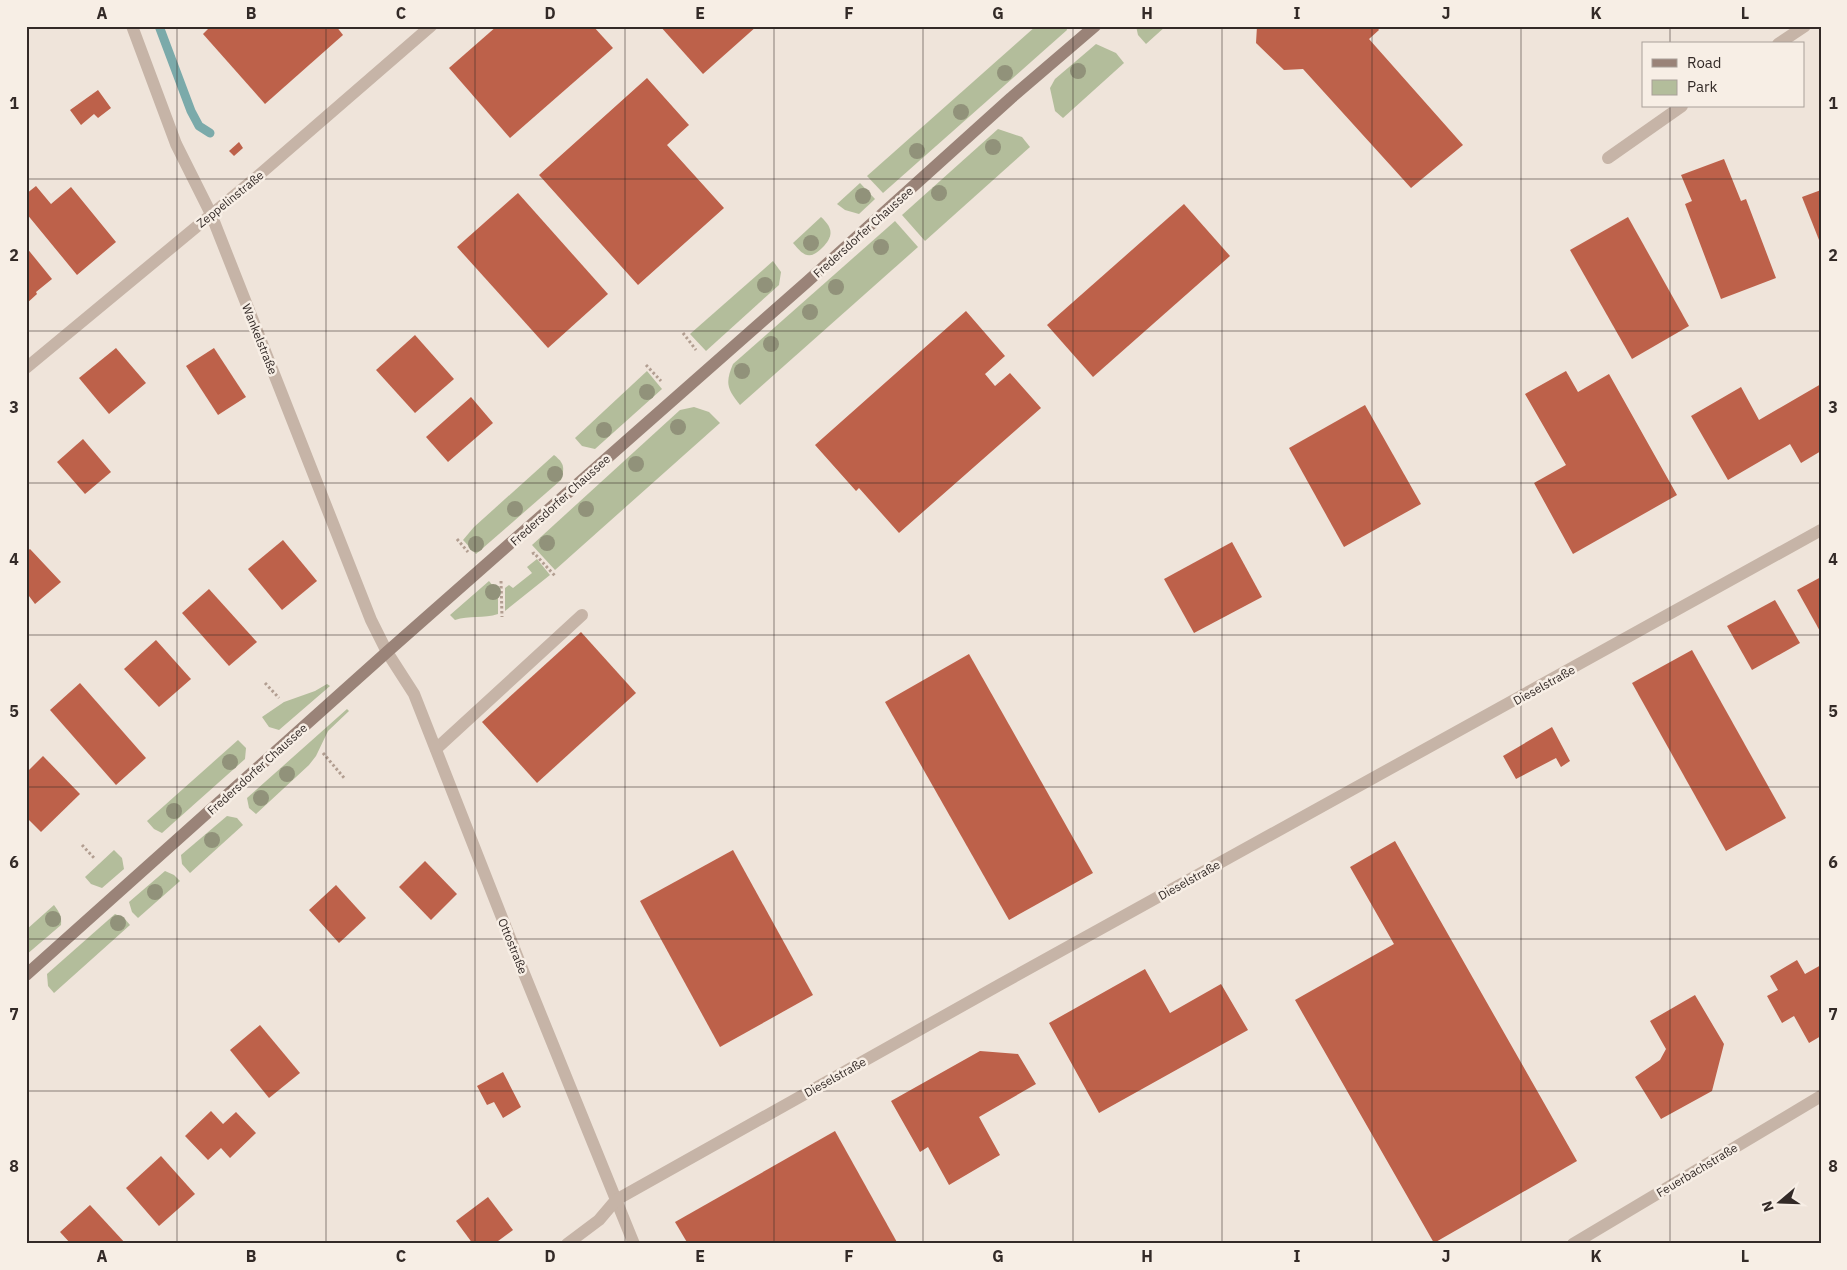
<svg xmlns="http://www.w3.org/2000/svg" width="1847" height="1270" viewBox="0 0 1847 1270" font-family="'IBM Plex Sans',sans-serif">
  <rect width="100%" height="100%" fill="#efe4da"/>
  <g fill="#b3bd9b">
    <polygon points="1036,26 1066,26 1067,30 883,193 867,176"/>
    <polygon points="1136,26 1166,26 1146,44 1138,35"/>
    <polygon points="1096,44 1116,53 1124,63 1063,118 1055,111 1050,88 1055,79"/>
    <polygon points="998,129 1022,137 1030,147 925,241 902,215"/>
    <polygon points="860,183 875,199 859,214 845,210 837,204"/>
    <path d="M821,217C833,228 834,236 822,248C809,261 803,255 793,243Z"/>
    <path d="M895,221L918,247L740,405C727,389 725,383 733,364Z"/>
    <polygon points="773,261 781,272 779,285 706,351 690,334"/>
    <polygon points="647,371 662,389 595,449 582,446 575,438"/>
    <polygon points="694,407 709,412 720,423 555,570 532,545 680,410"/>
    <path d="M554,455C564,463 565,467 561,480L476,554L463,540L474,527Z"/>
    <polygon points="537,559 550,575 505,611 505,588 509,585 513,588 532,573 527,567"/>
    <path d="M489,581L498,592V614C484,619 469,615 455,620L450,615Z"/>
    <polygon points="327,684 330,686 279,730 269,727 262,717 284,702 315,691"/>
    <polygon points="347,709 349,711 328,731 316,756 309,765 256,814 249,808 247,798"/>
    <polygon points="238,740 246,748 245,759 162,833 154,829 147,821"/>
    <polygon points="227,816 237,818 243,825 190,873 182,864 181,855"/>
    <polygon points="114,850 122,858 124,869 102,888 91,884 85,877"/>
    <polygon points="165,871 174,875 180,881 138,918 132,912 129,902"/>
    <path d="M54,905C59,912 62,916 61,925L26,955V930Z"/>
    <polygon points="115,914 124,918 130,925 54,993 48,986 47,974"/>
  </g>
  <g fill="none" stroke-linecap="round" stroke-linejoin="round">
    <polyline stroke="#7baaaa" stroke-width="9" points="159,26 191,111 199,126 210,133"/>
  </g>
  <g fill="#bd614a">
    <polygon points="211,26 336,26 343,35 265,104 203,34"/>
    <polygon points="497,26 593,26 613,48 510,138 449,68"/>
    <polygon points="660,26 757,26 703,74"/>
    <polygon points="1257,26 1376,26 1379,30 1369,39 1463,145 1411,188 1303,69 1284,70 1256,43"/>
    <polygon points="647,78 689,125 667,145 724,208 638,285 539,175"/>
    <polygon points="98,90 111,108 98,118 94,114 81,125 70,110"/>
    <polygon points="239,142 243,148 234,156 229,151"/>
    <polygon points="1724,159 1741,201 1746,199 1776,278 1721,299 1685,204 1692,201 1681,175"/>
    <polygon points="36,186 51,204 71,187 116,242 77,275 26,213 26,194"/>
    <polygon points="1821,190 1821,245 1802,197"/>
    <polygon points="518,193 608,294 548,348 457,247"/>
    <polygon points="1184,204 1230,256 1093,377 1047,325"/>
    <polygon points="1628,217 1689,326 1632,359 1570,250"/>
    <polygon points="26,247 52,279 36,292 37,294 26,304"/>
    <polygon points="966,311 1005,356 985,374 995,386 1010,373 1041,408 899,533 859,488 856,491 815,445"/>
    <polygon points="415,335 454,379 415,413 376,370"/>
    <polygon points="116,348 146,383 109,414 79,378"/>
    <polygon points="214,348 246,397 218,415 186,366"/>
    <polygon points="1566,371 1578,392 1609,374 1677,495 1573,554 1534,483 1566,465 1525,394"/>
    <polygon points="1821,384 1821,451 1801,463 1790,444 1728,480 1691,416 1741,387 1759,420"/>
    <polygon points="471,397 493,423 448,462 426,437"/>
    <polygon points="1365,405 1421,504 1344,547 1289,448"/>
    <polygon points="83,439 111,472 85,494 57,462"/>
    <polygon points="283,540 317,581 282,610 248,569"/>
    <polygon points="1232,542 1262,597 1194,633 1164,579"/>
    <polygon points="30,549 61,582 35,604 26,592 26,588 29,586 26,582 26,552"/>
    <polygon points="1821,577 1821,633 1797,590"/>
    <polygon points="209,589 257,642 229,666 182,613"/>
    <polygon points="1775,600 1800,643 1752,670 1727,626"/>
    <polygon points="581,632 636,693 537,783 482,722"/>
    <polygon points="156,640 191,679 159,707 124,669"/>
    <polygon points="1692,650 1786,818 1726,851 1632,683"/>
    <polygon points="969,654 1093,873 1009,920 885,702"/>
    <polygon points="80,683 146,758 116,785 50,710"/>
    <polygon points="1552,727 1570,761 1561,767 1556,758 1516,779 1503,756"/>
    <polygon points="43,756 80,794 41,832 26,817 26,773"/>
    <polygon points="1395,841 1577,1161 1434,1243 1295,1000 1394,944 1350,867"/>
    <polygon points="733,850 813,995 720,1047 640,901"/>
    <polygon points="425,861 457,894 431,920 399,887"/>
    <polygon points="336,885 366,918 339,943 309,910"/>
    <polygon points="1797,960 1805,974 1821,965 1821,1036 1809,1043 1794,1016 1782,1023 1767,996 1778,990 1770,976"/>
    <polygon points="1145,969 1170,1013 1221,984 1248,1030 1099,1113 1049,1023"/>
    <polygon points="1695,995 1724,1044 1712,1091 1661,1119 1635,1077 1660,1060 1666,1049 1650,1021"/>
    <polygon points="260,1025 300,1073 269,1098 230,1050"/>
    <polygon points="980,1051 1018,1054 1036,1084 979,1117 1000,1155 949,1185 928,1147 920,1152 891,1101"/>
    <polygon points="503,1072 521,1107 503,1118 494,1102 487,1105 477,1086"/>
    <polygon points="211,1111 223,1124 236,1112 256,1133 230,1158 221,1148 208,1160 185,1136"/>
    <polygon points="835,1131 898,1244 688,1244 675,1222"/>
    <polygon points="161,1156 195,1194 159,1226 126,1188"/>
    <polygon points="488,1197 513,1230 494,1244 473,1244 456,1221"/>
    <polygon points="90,1205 126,1244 71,1244 60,1232"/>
  </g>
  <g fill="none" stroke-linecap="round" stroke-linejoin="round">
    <g stroke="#b29e91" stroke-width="3" stroke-dasharray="2.5 2.5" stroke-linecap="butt">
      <polyline points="683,333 696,350"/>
      <polyline points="646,365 661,381"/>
      <polyline points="457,539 468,552"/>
      <polyline points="532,554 534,553 556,577"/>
      <polyline points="501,581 502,617"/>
      <polyline points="265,683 279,698"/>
      <polyline points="323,753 345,779"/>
      <polyline points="82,845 95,859"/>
    </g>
    <g stroke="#c6b4a7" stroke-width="12">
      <polyline points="1778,44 1805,26"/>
      <polyline points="1608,158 1682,106"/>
      <polyline points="436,749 582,615"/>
    </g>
    <g stroke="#c6b4a7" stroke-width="12">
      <polyline points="132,26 176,144 211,214 371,620 387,652 414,694 521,966 634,1244"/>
      <polyline points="26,368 259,175 431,26"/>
      <polyline points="567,1244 599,1220 616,1200 1001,984 1821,530"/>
      <polyline points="1573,1244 1821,1096"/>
    </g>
    <polyline stroke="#9a8378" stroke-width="12" points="26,975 387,652 808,281 1011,98 1095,26"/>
  </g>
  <g fill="#91927a">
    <circle cx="1078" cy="71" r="8"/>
    <circle cx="1005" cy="73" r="8"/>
    <circle cx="961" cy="112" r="8"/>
    <circle cx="993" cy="147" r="8"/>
    <circle cx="917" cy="151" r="8"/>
    <circle cx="939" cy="193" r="8"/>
    <circle cx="863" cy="196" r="8"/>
    <circle cx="811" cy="243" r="8"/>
    <circle cx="881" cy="247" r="8"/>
    <circle cx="765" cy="285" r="8"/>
    <circle cx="836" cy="287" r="8"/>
    <circle cx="810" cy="312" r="8"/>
    <circle cx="771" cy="344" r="8"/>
    <circle cx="742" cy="371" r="8"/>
    <circle cx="647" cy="392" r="8"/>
    <circle cx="678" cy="427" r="8"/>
    <circle cx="604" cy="430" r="8"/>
    <circle cx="636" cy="464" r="8"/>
    <circle cx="555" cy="474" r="8"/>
    <circle cx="515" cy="509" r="8"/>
    <circle cx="586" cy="509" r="8"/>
    <circle cx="547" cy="543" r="8"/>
    <circle cx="476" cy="544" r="8"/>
    <circle cx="493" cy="592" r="8"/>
    <circle cx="230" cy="762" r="8"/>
    <circle cx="287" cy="774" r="8"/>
    <circle cx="261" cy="798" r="8"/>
    <circle cx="174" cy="811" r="8"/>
    <circle cx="212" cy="840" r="8"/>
    <circle cx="155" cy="892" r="8"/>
    <circle cx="53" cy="919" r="8"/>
    <circle cx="118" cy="923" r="8"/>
  </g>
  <path fill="none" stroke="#332a27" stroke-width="1" stroke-opacity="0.55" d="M177,26V1244M326,26V1244M475,26V1244M625,26V1244M774,26V1244M923,26V1244M1073,26V1244M1222,26V1244M1372,26V1244M1521,26V1244M1670,26V44M1670,106V1244M26,179H1821M26,331H1821M26,483H1821M26,635H1821M26,787H1821M26,939H1821M26,1091H1821"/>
  <g text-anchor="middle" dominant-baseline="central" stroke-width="5" stroke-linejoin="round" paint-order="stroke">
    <g font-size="12" fill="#332a27" stroke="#f7eee5">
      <text transform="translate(230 199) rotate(-39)">Zeppelinstraße</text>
      <text transform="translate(863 232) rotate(-42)">Fredersdorfer Chaussee</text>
      <text transform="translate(260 339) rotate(68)">Wankelstraße</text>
      <text transform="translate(560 500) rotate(-42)">Fredersdorfer Chaussee</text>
      <text transform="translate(1544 685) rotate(-29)">Dieselstraße</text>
      <text transform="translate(257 769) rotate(-42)">Fredersdorfer Chaussee</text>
      <text transform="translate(1189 880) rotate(-29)">Dieselstraße</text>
      <text transform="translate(513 946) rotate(68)">Ottostraße</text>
      <text transform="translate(835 1077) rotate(-29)">Dieselstraße</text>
      <text transform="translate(1697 1170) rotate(-31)">Feuerbachstraße</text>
    </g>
  </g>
  <rect width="1847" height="1270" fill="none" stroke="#f7eee5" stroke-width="55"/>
  <rect x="1642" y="42" width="162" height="65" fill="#f7eee5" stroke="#a9a099"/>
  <rect x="1652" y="59" width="25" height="8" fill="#9a8378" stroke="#a9a099"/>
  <text x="1687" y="68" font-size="15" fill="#332a27">Road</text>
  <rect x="1652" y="80" width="25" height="15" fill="#b3bd9b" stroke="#a9a099"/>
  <text x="1687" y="92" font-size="15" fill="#332a27">Park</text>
  <g transform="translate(1780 1202) rotate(251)" stroke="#f7eee5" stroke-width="4" paint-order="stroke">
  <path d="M0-4L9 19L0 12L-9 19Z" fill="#332a27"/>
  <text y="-8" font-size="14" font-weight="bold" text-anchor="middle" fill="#332a27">N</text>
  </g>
  <rect x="28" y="28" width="1792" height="1214" fill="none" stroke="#332a27" stroke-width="2"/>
  <g font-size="16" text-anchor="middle" font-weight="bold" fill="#332a27">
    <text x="102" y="19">A</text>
    <text x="251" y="19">B</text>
    <text x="401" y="19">C</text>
    <text x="550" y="19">D</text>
    <text x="700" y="19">E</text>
    <text x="849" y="19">F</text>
    <text x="998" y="19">G</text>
    <text x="1147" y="19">H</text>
    <text x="1297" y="19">I</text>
    <text x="1446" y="19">J</text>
    <text x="1596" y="19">K</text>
    <text x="1745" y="19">L</text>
    <text x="14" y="109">1</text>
    <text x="1833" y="109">1</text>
    <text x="14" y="261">2</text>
    <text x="1833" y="261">2</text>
    <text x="14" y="413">3</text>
    <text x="1833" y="413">3</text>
    <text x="14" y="565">4</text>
    <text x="1833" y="565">4</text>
    <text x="14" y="717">5</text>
    <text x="1833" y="717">5</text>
    <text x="14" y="868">6</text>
    <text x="1833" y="868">6</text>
    <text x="14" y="1020">7</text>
    <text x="1833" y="1020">7</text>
    <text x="14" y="1172">8</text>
    <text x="1833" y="1172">8</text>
    <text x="102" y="1262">A</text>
    <text x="251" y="1262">B</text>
    <text x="401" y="1262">C</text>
    <text x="550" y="1262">D</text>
    <text x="700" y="1262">E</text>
    <text x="849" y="1262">F</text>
    <text x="998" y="1262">G</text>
    <text x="1147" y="1262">H</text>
    <text x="1297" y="1262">I</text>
    <text x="1446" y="1262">J</text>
    <text x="1596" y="1262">K</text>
    <text x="1745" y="1262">L</text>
  </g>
</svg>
